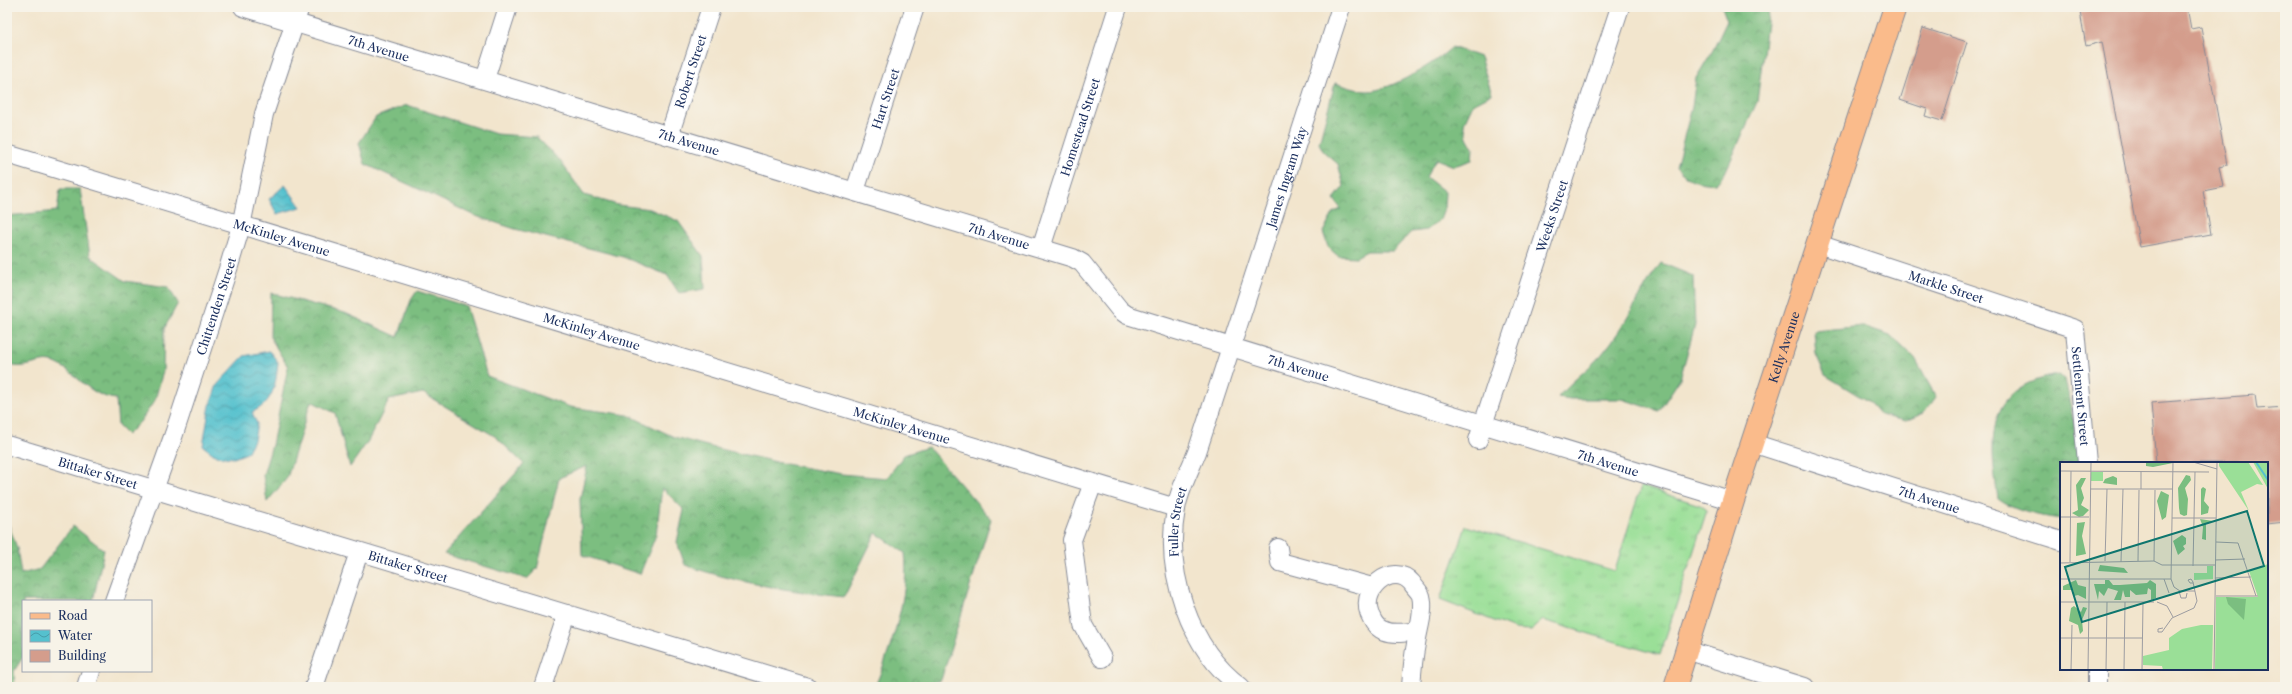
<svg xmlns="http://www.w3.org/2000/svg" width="2292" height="694" viewBox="0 0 2292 694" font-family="'Libre Caslon Text',serif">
  <defs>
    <pattern id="grass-tufts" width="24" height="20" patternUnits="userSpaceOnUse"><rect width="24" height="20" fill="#9adf97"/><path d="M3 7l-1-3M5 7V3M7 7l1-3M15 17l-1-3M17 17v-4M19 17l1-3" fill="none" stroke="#84c085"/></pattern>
    <pattern id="forest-crowns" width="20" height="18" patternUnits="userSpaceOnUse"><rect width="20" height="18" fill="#7bbe80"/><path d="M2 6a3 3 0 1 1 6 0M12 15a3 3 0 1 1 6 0" fill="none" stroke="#649b6c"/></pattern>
    <pattern id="water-waves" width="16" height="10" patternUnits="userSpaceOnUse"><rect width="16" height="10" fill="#55c1ce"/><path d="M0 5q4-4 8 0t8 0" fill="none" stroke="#469daa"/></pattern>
  </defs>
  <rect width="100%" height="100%" fill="#f7f3e8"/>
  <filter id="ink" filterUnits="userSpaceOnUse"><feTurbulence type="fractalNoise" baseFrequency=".025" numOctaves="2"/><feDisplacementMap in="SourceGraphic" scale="8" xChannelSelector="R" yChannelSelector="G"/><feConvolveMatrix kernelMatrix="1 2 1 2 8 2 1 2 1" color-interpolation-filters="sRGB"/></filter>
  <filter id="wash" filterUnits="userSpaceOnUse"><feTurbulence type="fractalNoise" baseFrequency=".012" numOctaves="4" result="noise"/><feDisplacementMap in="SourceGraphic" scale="16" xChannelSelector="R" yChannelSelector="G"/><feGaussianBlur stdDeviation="0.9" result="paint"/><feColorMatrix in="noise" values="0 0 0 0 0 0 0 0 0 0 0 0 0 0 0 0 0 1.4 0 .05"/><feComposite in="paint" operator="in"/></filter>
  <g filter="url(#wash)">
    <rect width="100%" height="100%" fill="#f2e5cd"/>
    <polygon fill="url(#grass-tufts)" stroke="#5a877a" points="1641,486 1700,505 1707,510 1660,655 1543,620 1531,630 1515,629 1440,600 1466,526 1615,571"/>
    <g fill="url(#forest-crowns)" stroke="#4b766f">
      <path d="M1722,7H1769L1757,102L1725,173L1716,184C1696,182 1690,182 1676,167L1692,107L1696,78L1713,50L1727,21Z"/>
      <path d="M1452,47L1480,57L1492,94L1473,104L1464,123L1467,137L1473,148L1472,160L1454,166L1436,159L1426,177L1445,192L1444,209L1440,220L1427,230L1411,232L1393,251H1367L1356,257L1338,256L1328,247L1323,232L1334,212L1341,209L1334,199L1344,186L1338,164L1323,151L1319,143L1335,83C1345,86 1358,91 1368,91C1390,91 1437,62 1452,47Z"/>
      <polygon points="407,105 496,134 537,137 561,162 584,195 618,205 650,209 678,221 703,256 705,289 679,293 667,275 623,257 515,229 476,216 365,164 359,143 376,117"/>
      <path d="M60,189H80L90,256L125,281L168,287L178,303L164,329L163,371L155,400L140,422L127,435L118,426L116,399C88,396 78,373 55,363C39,357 27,372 7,364V320L11,314L13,293L7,290V216L57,211Z"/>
      <path d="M1661,263L1693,276L1695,325L1680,379L1659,411L1622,399H1570L1558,397C1571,381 1589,369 1602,354C1626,326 1640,292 1661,263Z"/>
      <path d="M417,291L466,306L487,376L570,407L628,415L674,437L711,447L785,464L841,474L887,478L904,455L928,447L991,519L941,680C922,687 895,692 876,684C891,648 910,593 905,553L876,533L844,597C790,591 736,583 685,565L677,542L684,510L662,488L656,535L640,574L582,555L580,499L587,466L559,478L537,569L527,579L444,554L524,464L496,437L423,393L389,400L368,441L350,467L335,413L311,401L287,478L267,502L263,475L272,445L288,367L270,337L271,293L345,313L398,337L411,300Z"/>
      <polygon points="1863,326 1890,335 1915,359 1936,397 1924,413 1905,421 1880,415 1869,402 1825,375 1816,354 1814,331"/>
      <path d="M2058,375L2065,379L2075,428L2080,463H2061V519C2040,516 2015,512 1998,499C1989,439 1984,386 2058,375Z"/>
      <polygon points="7,520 17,548 21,574 40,569 73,526 104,550 93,601 23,601 23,657 14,671 15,687 7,687"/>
    </g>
    <g fill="url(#water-waves)" stroke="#387896">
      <polygon points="285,185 301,207 277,214 269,199"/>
      <path d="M269,351L278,362C276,383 274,403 252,412L257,424L254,440L247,453L234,458L216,456L203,446L210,405L217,385L244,356Z"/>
    </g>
    <g id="blocks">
      <g fill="#d49d8c">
        <polygon points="2094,7 2187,7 2191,29 2201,27 2227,165 2219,167 2223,187 2203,191 2211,234 2140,247 2102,42 2086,46 2080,12 2094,9"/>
        <polygon points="1923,28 1967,42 1942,121 1925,116 1927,109 1900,100"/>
        <polygon points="2255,395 2257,409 2285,407 2285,522 2267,524 2267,463 2156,463 2151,403"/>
      </g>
    </g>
  </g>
  <g filter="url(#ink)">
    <use href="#blocks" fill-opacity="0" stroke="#868a96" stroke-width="1"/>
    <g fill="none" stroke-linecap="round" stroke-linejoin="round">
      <g stroke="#868a96" stroke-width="20">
        <g id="minor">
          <path id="s1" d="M243,7L1073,258L1082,263L1120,310L1127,315L1733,501"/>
          <polyline points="485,79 508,7"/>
          <path id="s2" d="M669,136L711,7"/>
          <path id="s3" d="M7,154L1176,508"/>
          <path id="s4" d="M855,191L915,7"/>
          <path id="s5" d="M1818,244L2075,329L2087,463"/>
          <path id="s6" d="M1041,248L1118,7"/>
          <path id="s7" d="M1478,440L1620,7"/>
          <path id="s8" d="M1752,443L2061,541"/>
          <path id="s9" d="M7,445L808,687"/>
          <polyline points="1093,483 1072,540 1083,625 1102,658"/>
          <polyline points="1278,548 1280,562 1372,587"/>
          <path id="s10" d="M114,601L174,434L229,266L241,226L264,114L300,7"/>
          <polyline points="1686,650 1805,687"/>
          <polyline points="2097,669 2097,687"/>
          <polyline points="86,687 91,671"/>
          <polyline points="314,687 359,552"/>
          <polyline points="543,687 567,614"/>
          <path id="s11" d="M1241,687C1189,649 1164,571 1176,509C1179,490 1190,470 1197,452L1341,7"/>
          <path d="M1411,687C1412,673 1413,658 1416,644C1418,629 1425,611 1421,596C1420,592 1414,587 1412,583C1393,560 1355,591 1372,619C1374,624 1379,629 1385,631C1395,635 1407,632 1418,631"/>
        </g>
      </g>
      <g stroke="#868a96" stroke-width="24">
        <g id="major">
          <path id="s12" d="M1675,687L1733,501L1895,7"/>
        </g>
      </g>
      <use href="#minor" stroke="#fff" stroke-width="18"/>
      <use href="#major" stroke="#fabb8b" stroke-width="22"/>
    </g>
  </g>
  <g text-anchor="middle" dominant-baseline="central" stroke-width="3" stroke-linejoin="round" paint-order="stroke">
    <g font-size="12" fill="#1b2f5e" stroke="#f7f3e8">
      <text stroke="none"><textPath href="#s1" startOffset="142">7th Avenue</textPath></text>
      <text stroke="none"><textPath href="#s2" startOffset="68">Robert Street</textPath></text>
      <text stroke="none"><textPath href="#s4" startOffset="97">Hart Street</textPath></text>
      <text stroke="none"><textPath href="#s6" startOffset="127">Homestead Street</textPath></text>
      <text stroke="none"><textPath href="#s1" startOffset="466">7th Avenue</textPath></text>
      <text stroke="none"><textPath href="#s11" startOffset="549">James Ingram Way</textPath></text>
      <text stroke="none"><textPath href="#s7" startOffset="236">Weeks Street</textPath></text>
      <text stroke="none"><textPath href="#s1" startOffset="790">7th Avenue</textPath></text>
      <text stroke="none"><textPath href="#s3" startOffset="287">McKinley Avenue</textPath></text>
      <text stroke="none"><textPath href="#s5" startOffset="135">Markle Street</textPath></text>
      <text stroke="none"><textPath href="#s10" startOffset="312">Chittenden Street</textPath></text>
      <text stroke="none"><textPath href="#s3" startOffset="611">McKinley Avenue</textPath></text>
      <text stroke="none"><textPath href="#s12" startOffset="357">Kelly Avenue</textPath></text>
      <text stroke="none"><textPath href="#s1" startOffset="1126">7th Avenue</textPath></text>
      <text stroke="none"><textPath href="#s5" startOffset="338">Settlement Street</textPath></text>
      <text stroke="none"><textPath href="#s3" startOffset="935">McKinley Avenue</textPath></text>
      <text stroke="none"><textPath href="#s1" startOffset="1450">7th Avenue</textPath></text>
      <text stroke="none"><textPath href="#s9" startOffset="95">Bittaker Street</textPath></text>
      <text stroke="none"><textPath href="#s8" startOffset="186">7th Avenue</textPath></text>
      <text stroke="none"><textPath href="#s11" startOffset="186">Fuller Street</textPath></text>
      <text stroke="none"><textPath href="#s9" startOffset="419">Bittaker Street</textPath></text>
    </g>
  </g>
  <g transform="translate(2060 462)">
    <rect width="208" height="208" fill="#f2e5cd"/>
    <path d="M159,0H188L194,9L203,23L197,22L181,30L189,49L159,4ZM193,0H208V27ZM31,10H43V19H31ZM208,102V208H155L156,135H198L189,109ZM147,104H153V117L134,118V111H147ZM141,163H153L152,208H103L102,204L83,203V194L109,188V176L122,167Z" fill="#9adf97"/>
    <path d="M86,0H112L113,1L93,5L86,4ZM126,13L130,14L131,18L125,26L128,37L127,53L124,54L120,52L119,46L118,26ZM53,14L57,16V23L43,21L45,17ZM21,16H26L21,26L24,36L21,43L29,48L23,54L19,55L12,51L18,48L16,23ZM143,25L146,27L144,39L149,45L148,51L141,53V27ZM101,29L109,33L106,55L102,58L97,39ZM140,57L153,59L146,62V78L142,77L143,65ZM25,60L22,74L26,92L16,94L17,61ZM122,73L126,76V82L123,84L125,87L118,93L113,79ZM40,103L64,106L68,111L38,109ZM16,118L18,123L26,125V137L18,133L14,134L13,128H3V124ZM45,118H49L53,123H60L87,121L90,118L96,122V136L91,138V128L88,126L87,132L76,133L70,128V135H65L63,128L61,138H54L58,129L48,126L44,134L39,129L38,138L34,122H45ZM166,135L186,137L184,158L168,142ZM14,144L21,150L23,145L27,146L22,158L23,169L20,172L18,163L9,159L11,146Z" fill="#7bbe80"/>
    <path fill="none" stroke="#55c1ce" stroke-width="2" d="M196,0L208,18"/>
    <path fill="none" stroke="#9c9ca1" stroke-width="1" d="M113,0L111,117L114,125L120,129H135M133,0L157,7M0,9L149,10M30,27H113M81,27V9M0,55H29M112,56H156M156,80L178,81L196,134M155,98L185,97M45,99L47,27M78,99L79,28M94,99L95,28M10,100L11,9M61,100L63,27M0,101L94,99L102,103H155M133,104L135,10M155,116L191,115M0,117H111M104,117L109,131M119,129L121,136H126L127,131M156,134H198M0,140H94M97,140L107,144L113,155M103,166L98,167V170H102L112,156L134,146L137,139L133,120L131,117L128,118L130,121H133M0,176H83M11,208L12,163M28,208L31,0M46,208L47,140M64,208L65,140M82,208L83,140M154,208L157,0"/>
    <path fill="#0f766e" fill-opacity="0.15" stroke="#0f766e" stroke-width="2" d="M187,49L204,104L22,160L5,105Z"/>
    <rect width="208" height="208" fill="none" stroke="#1b2f5e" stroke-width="2"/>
  </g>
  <rect width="2292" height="694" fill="none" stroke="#f7f3e8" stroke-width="24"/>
  <rect x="22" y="600" width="130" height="72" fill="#f7f3e8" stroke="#9fa5b1"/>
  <rect x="30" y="613" width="20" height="6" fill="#fabb8b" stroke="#9fa5b1"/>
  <text x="58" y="620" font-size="12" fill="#1b2f5e">Road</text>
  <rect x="30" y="630" width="20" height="12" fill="url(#water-waves)" stroke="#9fa5b1"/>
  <text x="58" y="640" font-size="12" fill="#1b2f5e">Water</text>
  <rect x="30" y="650" width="20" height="12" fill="#d49d8c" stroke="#9fa5b1"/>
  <text x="58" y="660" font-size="12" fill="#1b2f5e">Building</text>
</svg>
